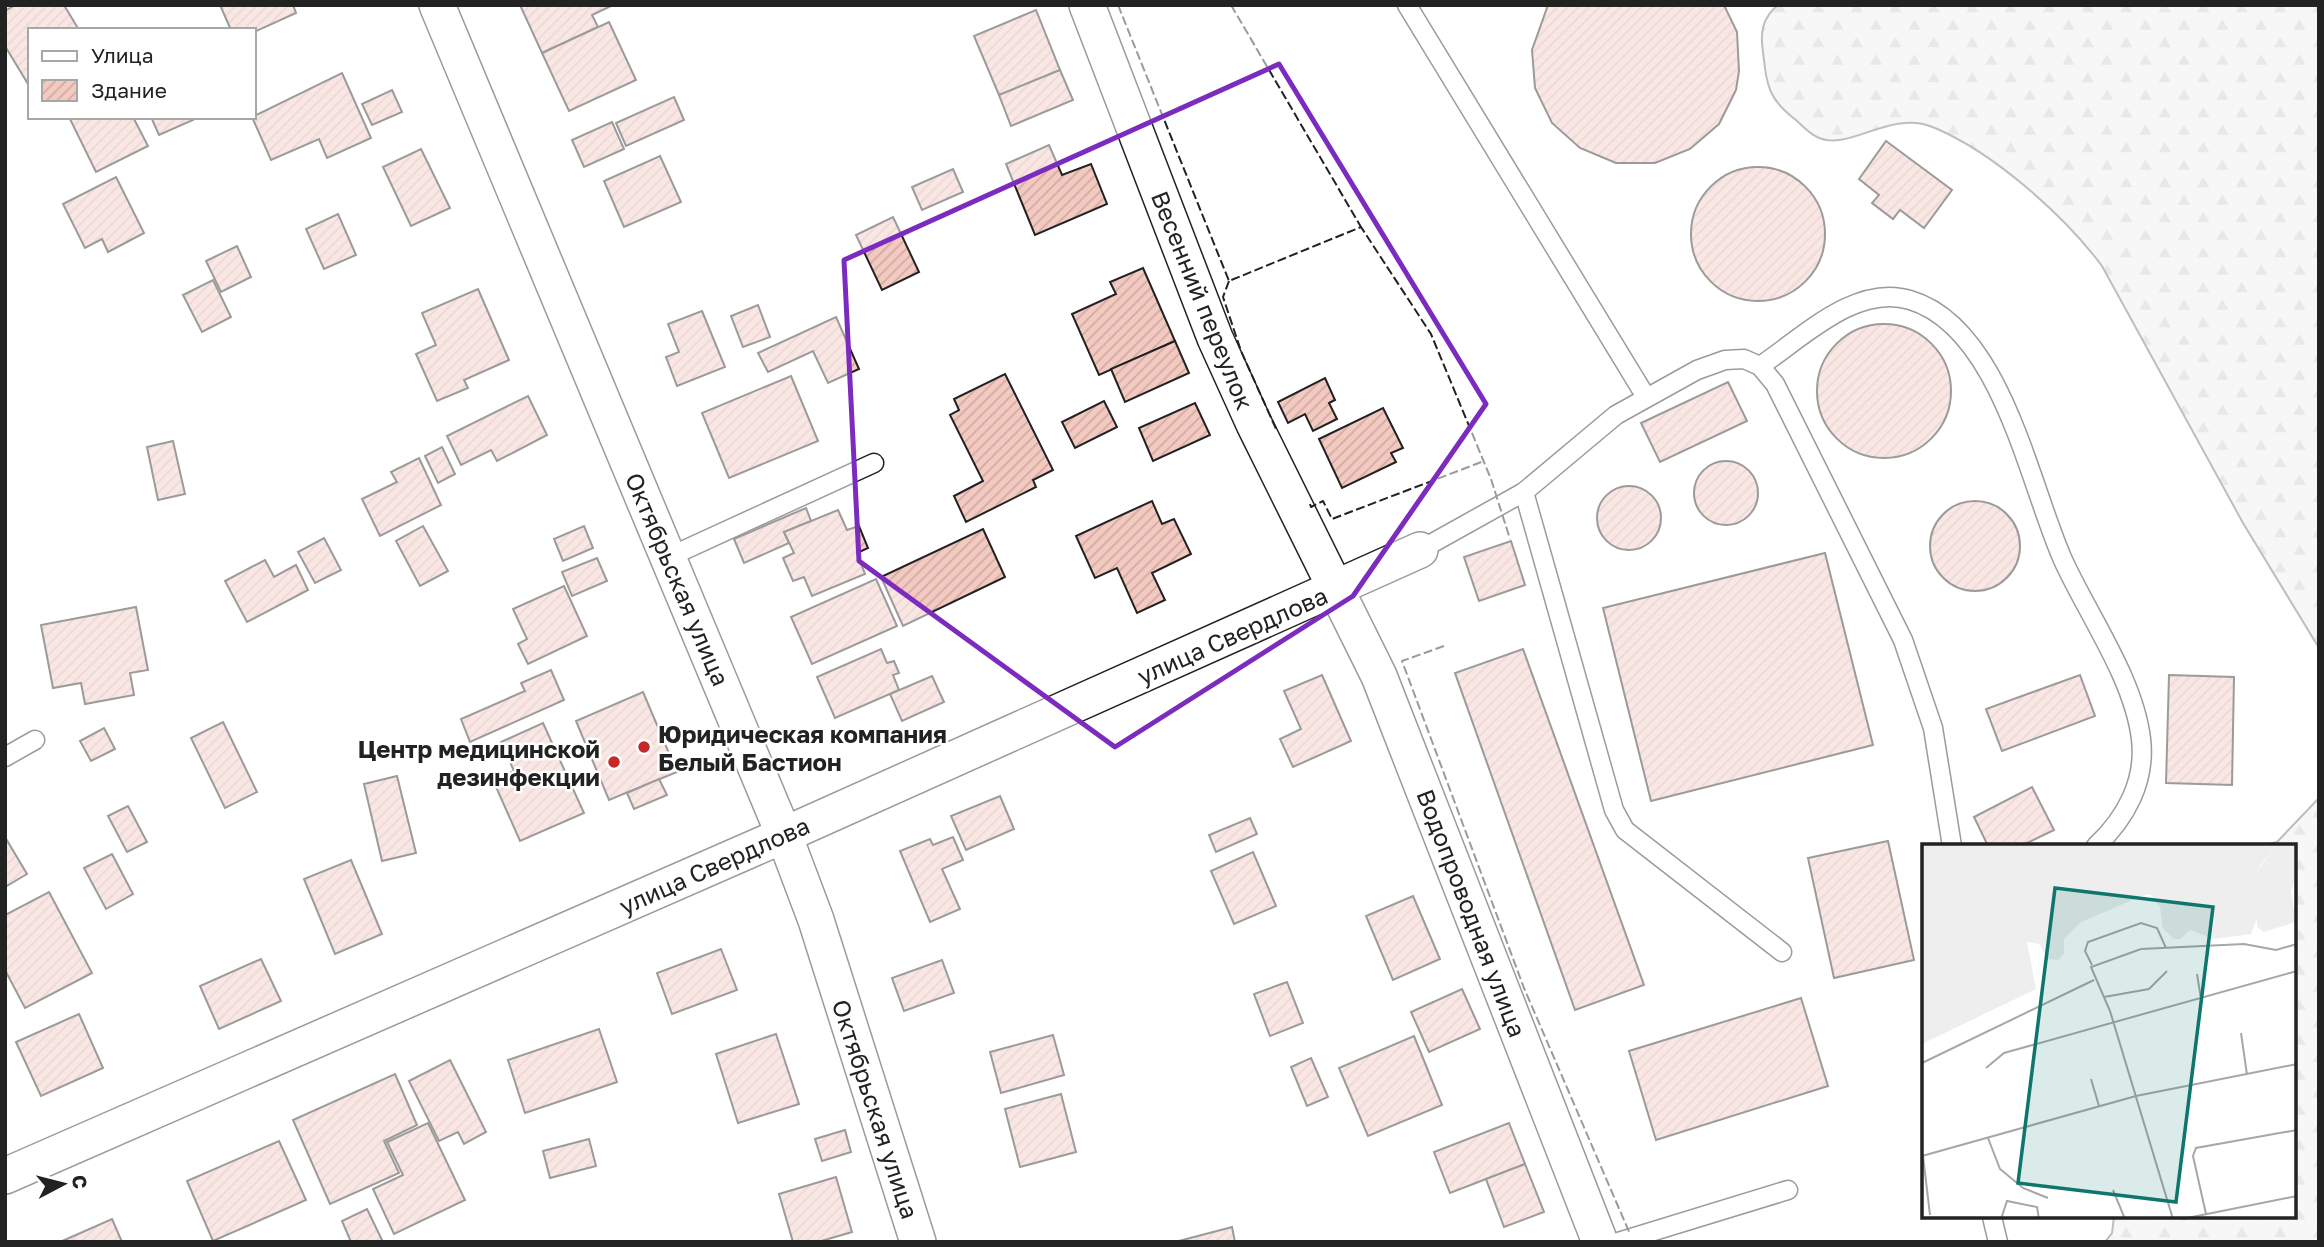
<svg xmlns="http://www.w3.org/2000/svg" width="2324" height="1247" viewBox="0 0 2324 1247" font-family="'Golos Text',sans-serif">
  <defs>
    <pattern id="forest-firs" width="22" height="20" patternUnits="userSpaceOnUse" patternTransform="scale(1.75)"><rect width="22" height="20" fill="#eee"/><path d="M5 1l3.5 6h-7zM16 11l3.5 6h-7z" fill="#ccc"/></pattern>
    <pattern id="building-hatch" width="6" height="6" patternUnits="userSpaceOnUse" patternTransform="scale(1.75)"><rect width="6" height="6" fill="#f3c9c0"/><path d="M-1 1l2-2M0 6l6-6M5 7l2-2" fill="none" stroke="#d0aca5"/></pattern>
  </defs>
  <rect width="100%" height="100%" fill="#fff"/>
  <g fill="url(#forest-firs)" stroke="#6f6f6f" stroke-width="2">
    <path d="M1778,5H2319V648L2243,523L2102,266C2064,215 1994,153 1935,128C1890,108 1849,153 1817,137C1809,133 1802,126 1796,120C1768,99 1767,86 1763,52C1760,33 1762,18 1778,5Z"/>
    <polygon points="2319,798 2319,1242 2105,1242 2112,1233 2114,1217 2294,1217 2294,846 2259,846 2277,842"/>
  </g>
  <g fill="url(#building-hatch)" stroke="#222" stroke-width="2">
    <polygon points="15,5 64,5 79,30 30,30 28,84 5,46 5,11"/>
    <polygon points="220,5 293,5 296,13 254,32 231,30"/>
    <polygon points="520,5 613,5 592,15 598,27 542,53"/>
    <polygon points="1548,5 1724,5 1737,32 1739,71 1736,90 1719,124 1690,149 1655,163 1616,163 1580,148 1552,123 1535,88 1532,50"/>
    <polygon points="1036,10 1060,70 999,95 974,36"/>
    <polygon points="609,22 636,80 569,111 542,53"/>
    <polygon points="1060,70 1073,100 1011,126 999,95"/>
    <polygon points="342,73 371,138 327,158 319,139 271,160 252,117"/>
    <polygon points="392,90 402,112 372,125 362,104"/>
    <polygon points="674,97 684,120 626,146 616,123"/>
    <polygon points="69,117 133,117 148,146 96,172"/>
    <polygon points="151,117 192,117 193,120 159,135"/>
    <polygon points="612,122 624,149 584,167 572,140"/>
    <polygon points="1886,141 1952,190 1924,228 1900,210 1893,219 1872,203 1879,195 1859,179"/>
    <polygon points="1049,145 1062,175 1091,164 1107,204 1035,235 1006,164"/>
    <polygon points="421,149 450,208 411,226 383,167"/>
    <polygon points="660,156 681,202 624,227 604,181"/>
    <circle cx="1758" cy="234" r="67"/>
    <polygon points="953,169 963,192 922,210 912,187"/>
    <polygon points="116,177 144,233 108,252 102,239 85,248 63,204"/>
    <polygon points="338,214 356,255 324,269 306,229"/>
    <polygon points="893,217 919,272 882,290 856,235"/>
    <polygon points="237,246 251,277 221,292 206,261"/>
    <polygon points="1143,268 1175,341 1099,375 1072,314 1116,294 1110,282"/>
    <polygon points="213,280 231,317 202,332 183,295"/>
    <polygon points="478,289 509,360 464,380 468,388 437,401 416,354 436,345 422,313"/>
    <polygon points="758,305 770,337 743,347 731,316"/>
    <polygon points="702,311 725,367 677,386 666,357 679,352 668,324"/>
    <polygon points="836,317 859,369 828,383 813,351 768,372 758,353"/>
    <circle cx="1884" cy="391" r="67"/>
    <polygon points="1175,341 1189,373 1125,402 1111,369"/>
    <polygon points="1005,374 1053,470 1033,480 1036,487 966,522 954,496 983,481 950,415 959,410 954,399"/>
    <polygon points="791,376 818,441 729,478 702,413"/>
    <polygon points="1325,378 1335,400 1329,403 1337,419 1313,431 1305,414 1288,423 1278,402"/>
    <polygon points="1728,382 1747,421 1660,462 1641,423"/>
    <polygon points="528,396 547,435 497,461 491,450 461,465 447,436"/>
    <polygon points="1104,401 1117,427 1075,448 1062,422"/>
    <polygon points="1195,403 1210,435 1153,461 1139,428"/>
    <polygon points="1383,408 1403,448 1391,453 1396,462 1342,488 1319,439"/>
    <polygon points="173,441 185,494 158,500 147,447"/>
    <polygon points="442,447 455,474 438,483 425,456"/>
    <polygon points="419,458 441,505 380,536 362,499 397,482 391,472"/>
    <circle cx="1726" cy="493" r="32"/>
    <circle cx="1629" cy="518" r="32"/>
    <circle cx="1975" cy="546" r="45"/>
    <polygon points="1152,501 1162,524 1174,519 1191,554 1152,573 1165,600 1137,613 1117,568 1095,578 1076,536"/>
    <polygon points="806,508 811,521 784,532 789,543 744,563 734,539"/>
    <polygon points="838,510 847,530 859,526 868,548 857,553 865,574 812,596 804,577 793,581 783,558 794,553 784,532"/>
    <polygon points="423,526 448,571 420,586 396,541"/>
    <polygon points="584,526 593,548 563,561 554,539"/>
    <polygon points="983,529 1005,577 903,626 881,577"/>
    <polygon points="324,538 341,570 315,583 298,552"/>
    <polygon points="1511,541 1525,585 1479,601 1464,557"/>
    <polygon points="1825,553 1873,745 1651,801 1603,608"/>
    <polygon points="597,558 607,581 572,596 562,572"/>
    <polygon points="265,560 274,577 296,565 308,590 247,622 225,581"/>
    <polygon points="876,579 897,626 812,664 791,617"/>
    <polygon points="564,586 587,636 528,664 518,644 527,639 513,609"/>
    <polygon points="136,607 148,670 130,673 134,695 85,704 81,683 53,688 41,625"/>
    <polygon points="881,649 887,663 894,661 899,673 893,675 899,690 835,718 817,677"/>
    <polygon points="1523,649 1644,985 1575,1010 1455,673"/>
    <polygon points="551,670 564,700 470,742 461,719 525,691 521,683"/>
    <polygon points="1322,675 1351,741 1293,767 1280,739 1301,729 1284,691"/>
    <polygon points="2080,675 2095,716 2002,751 1986,709"/>
    <polygon points="2169,675 2234,677 2232,785 2166,783"/>
    <polygon points="932,676 944,702 902,721 890,694"/>
    <polygon points="643,692 677,772 609,800 576,721"/>
    <polygon points="223,722 257,792 225,808 191,738"/>
    <polygon points="543,723 584,813 520,841 493,780 514,771 501,742"/>
    <polygon points="104,728 115,749 91,761 80,741"/>
    <polygon points="397,776 416,853 382,861 364,784"/>
    <polygon points="659,779 667,795 634,809 627,793"/>
    <polygon points="2032,787 2054,830 2021,846 1988,846 1974,817"/>
    <polygon points="1000,796 1014,829 966,850 951,816"/>
    <polygon points="128,806 147,842 127,852 108,816"/>
    <polygon points="1250,818 1257,834 1216,852 1209,835"/>
    <polygon points="5,837 27,874 5,887"/>
    <polygon points="953,837 963,860 942,869 960,909 930,922 900,851 930,839 933,845"/>
    <polygon points="1888,841 1914,960 1834,978 1808,858"/>
    <polygon points="1253,852 1276,906 1234,924 1211,871"/>
    <polygon points="112,854 133,894 106,909 84,868"/>
    <polygon points="351,860 382,934 335,954 304,879"/>
    <polygon points="49,892 92,973 25,1008 5,970 5,915"/>
    <polygon points="1413,896 1440,959 1393,980 1366,916"/>
    <polygon points="721,949 737,990 672,1014 657,973"/>
    <polygon points="261,959 281,1001 219,1029 200,986"/>
    <polygon points="942,960 954,993 904,1011 892,978"/>
    <polygon points="1287,982 1303,1023 1270,1036 1254,994"/>
    <polygon points="1462,989 1480,1029 1429,1052 1411,1012"/>
    <polygon points="1801,998 1828,1086 1656,1140 1629,1051"/>
    <polygon points="79,1014 103,1068 41,1096 16,1042"/>
    <polygon points="599,1029 617,1082 525,1113 508,1060"/>
    <polygon points="776,1034 799,1104 738,1123 716,1054"/>
    <polygon points="1053,1035 1064,1075 1001,1093 990,1052"/>
    <polygon points="1414,1036 1442,1105 1368,1136 1339,1068"/>
    <polygon points="1311,1058 1328,1097 1307,1106 1291,1067"/>
    <polygon points="450,1060 486,1132 464,1144 458,1132 439,1141 409,1081"/>
    <polygon points="395,1074 417,1125 384,1141 399,1173 330,1204 293,1120"/>
    <polygon points="1061,1094 1076,1152 1020,1167 1005,1109"/>
    <polygon points="428,1123 465,1200 394,1234 373,1189 403,1175 387,1142"/>
    <polygon points="1509,1123 1525,1164 1450,1193 1434,1152"/>
    <polygon points="845,1130 851,1152 822,1161 815,1139"/>
    <polygon points="589,1139 596,1166 550,1178 543,1151"/>
    <polygon points="279,1141 306,1200 213,1241 187,1181"/>
    <polygon points="1525,1164 1544,1212 1504,1227 1486,1179"/>
    <polygon points="836,1177 852,1232 818,1242 793,1242 779,1194"/>
    <polygon points="367,1209 383,1242 351,1242 342,1221"/>
    <polygon points="112,1219 122,1242 60,1242"/>
    <polygon points="1232,1227 1235,1242 1175,1242"/>
  </g>
  <g fill="none" stroke-linecap="round" stroke-linejoin="round">
    <g stroke="#222" stroke-width="21">
      <g id="service">
        <polyline points="1407,5 1646,397"/>
        <path d="M1760,366C1801,339 1856,283 1910,300C2001,327 2029,484 2063,560C2088,615 2134,679 2141,739C2146,781 2126,818 2096,846"/>
        <polyline points="1524,492 1614,810 1625,830 1782,952"/>
        <polyline points="1420,550 1524,492 1616,415 1697,370 1725,360 1744,359 1760,366 1775,384 1903,640 1933,728 1952,846"/>
        <polyline points="669,557 874,463"/>
        <polyline points="5,757 35,740"/>
        <polyline points="1992,1217 1998,1242"/>
        <polyline points="1618,1242 1788,1190"/>
      </g>
    </g>
    <g stroke="#222" stroke-width="38">
      <g id="minor">
        <polyline points="437,5 784,835 816,920 918,1242"/>
        <polyline points="1087,5 1215,338 1254,424 1379,676 1600,1242"/>
        <polyline points="5,1176 784,835 1420,550"/>
      </g>
    </g>
    <use href="#service" stroke="#fff" stroke-width="18"/>
    <use href="#minor" stroke="#fff" stroke-width="35"/>
    <g stroke="#222" stroke-width="2" stroke-dasharray="9 3.5" stroke-linecap="butt">
      <polyline points="1118,5 1229,281 1361,227 1431,334 1491,479 1510,539"/>
      <polyline points="1231,5 1361,227"/>
      <polyline points="1229,281 1223,297 1241,351 1277,431"/>
      <polyline points="1310,504 1311,507 1323,501 1332,519 1484,461"/>
      <polyline points="1444,646 1402,661 1524,988 1630,1234"/>
    </g>
  </g>
  <path d="M0 0H2324V1247H0ZM1279,64L1486,404L1353,596L1115,747L859,561L844,260Z" fill="#fff" fill-opacity=".55" fill-rule="evenodd"/>
  <path fill="none" stroke="#7b2cbf" stroke-width="5" stroke-linejoin="round" d="M1279,64L1486,404L1353,596L1115,747L859,561L844,260Z"/>
  <g fill="#c62828" stroke="#fff" stroke-width="2.5">
    <circle cx="644" cy="747" r="7"/>
    <circle cx="614" cy="762" r="7"/>
  </g>
  <g text-anchor="middle" dominant-baseline="central" stroke-width="5" stroke-linejoin="round" paint-order="stroke">
    <g font-size="24" fill="#222" stroke="#fff">
      <text transform="translate(1203 300) rotate(68)">Весенний переулок</text>
      <text transform="translate(678 579) rotate(67)">Октябрьская улица</text>
      <text transform="translate(1232 635) rotate(-24)">улица Свердлова</text>
      <text transform="translate(714 865) rotate(-24)">улица Свердлова</text>
      <text transform="translate(1472 913) rotate(69)">Водопроводная улица</text>
      <text transform="translate(876 1109) rotate(72)">Октябрьская улица</text>
    </g>
    <g font-size="24" font-weight="bold" fill="#222" stroke="#fff" text-anchor="start">
      <text x="658" y="733">Юридическая компания<tspan x="658" dy="28">Белый Бастион</tspan></text>
      <text x="600" y="748" text-anchor="end">Центр медицинской<tspan x="600" dy="28">дезинфекции</tspan></text>
    </g>
  </g>
  <g transform="translate(1922 844)">
    <rect width="374" height="374" fill="#fff"/>
    <path d="M0,0H355L338,22L334,39L337,69L329,90L292,95L268,86L258,95H252L241,85L238,63L228,50L220,52L159,78L142,95V110L136,116L126,115L117,100L105,98L114,145L0,200Z" fill="#eee"/>
    <path d="M355,0H374V34L369,47L374,78L341,88L335,82L334,29Z" fill="#eee"/>
    <path fill="none" stroke="#a7a7a7" stroke-width="2" d="M170,121L163,107L166,98L219,79L235,84L244,104M275,130L279,155M182,153L227,145L245,127M319,189L325,231M0,219L172,136M64,224L82,209L375,127M169,235L177,262M66,294L78,325L101,344L126,354M0,312L214,252L375,220M1,312L8,371M191,346L203,375M284,370L271,312L274,304L375,286M79,375L85,357L115,363L117,375M251,375L188,167L169,123L219,105L322,100L354,106L375,100M260,375L375,352"/>
    <path fill="#0f766e" fill-opacity="0.15" stroke="#0f766e" stroke-width="3.5" d="M133,44L291,63L254,358L96,339Z"/>
    <rect width="374" height="374" fill="none" stroke="#222" stroke-width="3.5"/>
  </g>
  <rect width="2324" height="1247" fill="none" stroke="#222222" stroke-width="14"/>
  <rect x="28" y="28" width="228" height="91" fill="#ffffff" stroke="#a7a7a7" stroke-width="2"/>
  <rect x="42" y="51" width="35" height="10" fill="#ffffff" stroke="#a7a7a7" stroke-width="2"/>
  <text x="91" y="63" font-size="21" fill="#222222">Улица</text>
  <rect x="42" y="80" width="35" height="21" fill="url(#building-hatch)" stroke="#a7a7a7" stroke-width="2"/>
  <text x="91" y="98" font-size="21" fill="#222222">Здание</text>
  <g transform="translate(63 1184) rotate(83)" stroke="#ffffff" stroke-width="5" paint-order="stroke">
  <path d="M0-5L12 26L0 18L-12 26Z" fill="#222222"/>
  <text y="-10" font-size="19" font-weight="bold" text-anchor="middle" fill="#222222">С</text>
  </g>
</svg>
